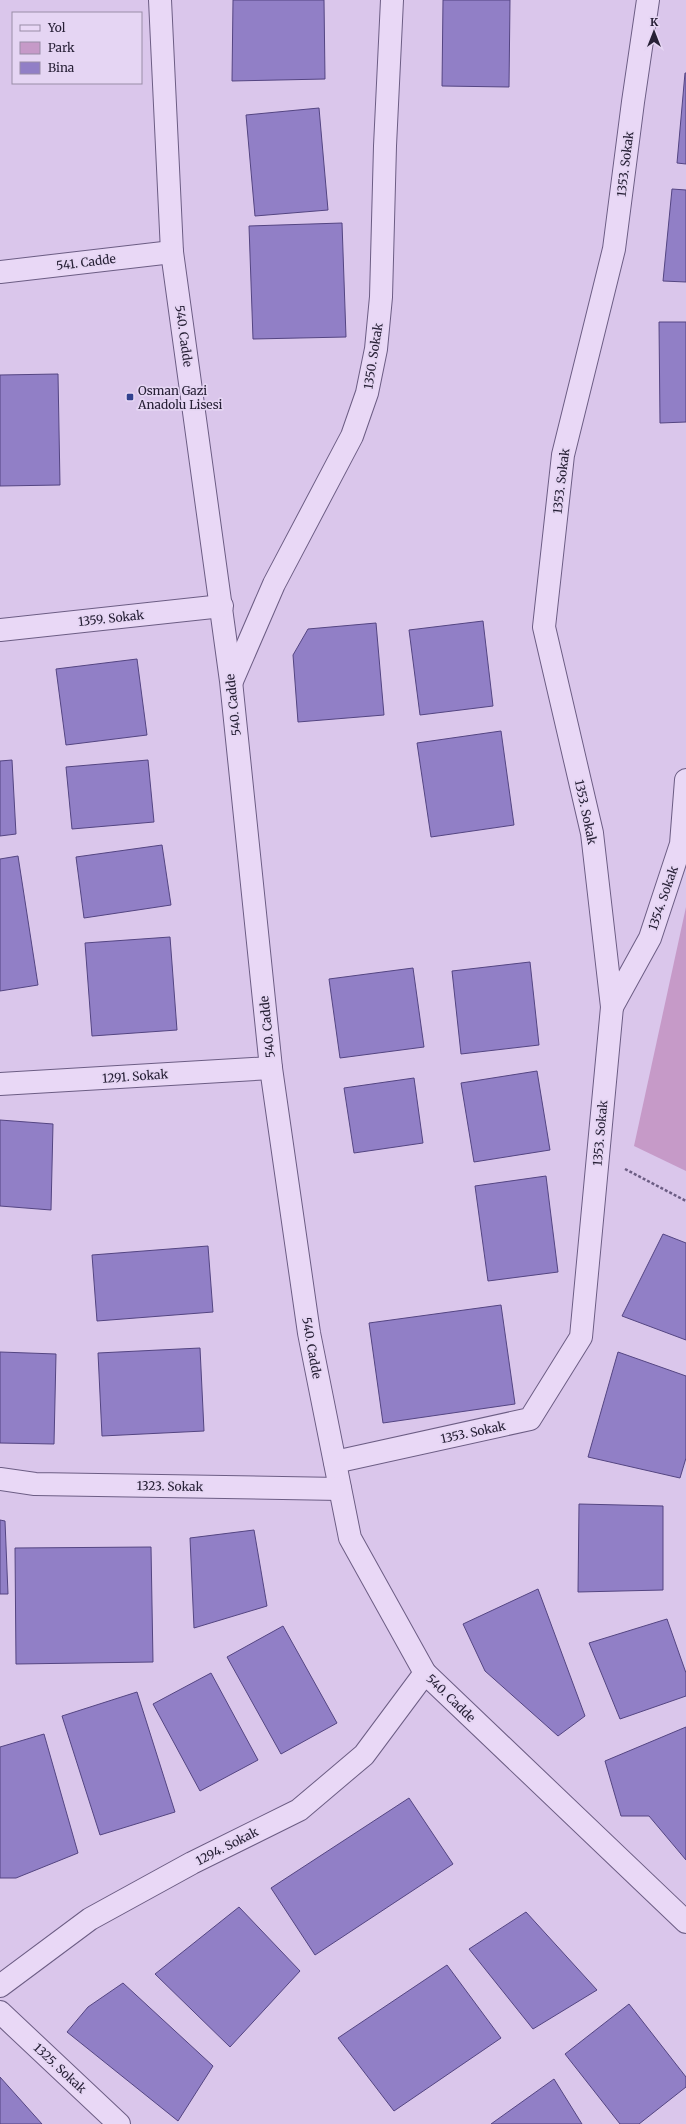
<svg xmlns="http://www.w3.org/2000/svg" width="686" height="2124" viewBox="0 0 686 2124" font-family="Merriweather,serif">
  <rect width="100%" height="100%" fill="#dac6eb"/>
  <polygon fill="#c69ac8" points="686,907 686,1171 634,1146"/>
  <g fill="#917fc6" stroke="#544582">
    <polygon points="233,0 324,0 325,79 232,81"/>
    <polygon points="443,0 510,0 509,87 442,86"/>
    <polygon points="685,73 686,73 686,164 677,163"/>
    <polygon points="319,108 328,210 255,216 246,115"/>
    <polygon points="672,189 686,190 686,282 663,281"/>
    <polygon points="342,223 346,337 253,339 249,226"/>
    <polygon points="659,322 686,322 686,422 660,423"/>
    <polygon points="58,374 60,485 0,486 0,375"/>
    <polygon points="483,621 493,706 420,715 409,630"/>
    <polygon points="376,623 384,715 298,722 293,655 308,629"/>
    <polygon points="137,659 147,735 66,745 56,669"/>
    <polygon points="501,731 514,825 431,837 417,743"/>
    <polygon points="12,760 16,834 0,836 0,761"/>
    <polygon points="148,760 154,822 72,829 66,767"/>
    <polygon points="162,845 171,905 84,918 76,857"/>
    <polygon points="18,856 38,985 0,991 0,859"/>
    <polygon points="170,937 177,1030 92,1036 85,943"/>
    <polygon points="530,962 539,1045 461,1054 452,971"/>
    <polygon points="413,968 424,1047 340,1058 329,979"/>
    <polygon points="537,1071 550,1150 474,1162 461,1083"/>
    <polygon points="414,1078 423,1143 354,1153 344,1088"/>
    <polygon points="0,1120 53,1124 51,1210 0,1206"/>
    <polygon points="546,1176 558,1272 488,1281 475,1186"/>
    <polygon points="663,1234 686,1243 686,1340 622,1316"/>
    <polygon points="208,1246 213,1312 97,1321 92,1255"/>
    <polygon points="501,1305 515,1404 383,1423 369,1323"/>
    <polygon points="200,1348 204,1431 102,1436 98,1353"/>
    <polygon points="0,1352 56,1354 54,1444 0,1443"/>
    <polygon points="618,1352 686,1376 686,1458 680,1478 588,1457"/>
    <polygon points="579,1504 663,1506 663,1590 578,1592"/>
    <polygon points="0,1520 5,1521 8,1594 0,1594"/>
    <polygon points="254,1530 267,1606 194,1628 190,1538"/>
    <polygon points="151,1547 153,1662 16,1664 15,1548"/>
    <polygon points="538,1589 585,1716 558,1736 485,1671 463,1624"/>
    <polygon points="667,1619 686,1673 686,1696 620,1719 589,1643"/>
    <polygon points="283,1626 337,1723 281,1754 227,1657"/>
    <polygon points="211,1673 258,1760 200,1791 153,1704"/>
    <polygon points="137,1692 175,1812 100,1835 62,1716"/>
    <polygon points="686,1727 686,1860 649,1816 621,1816 605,1761"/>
    <polygon points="44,1734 78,1853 16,1878 0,1878 0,1747"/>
    <polygon points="409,1798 453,1864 315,1955 271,1888"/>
    <polygon points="239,1907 300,1971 230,2047 155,1974"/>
    <polygon points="526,1912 597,1990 533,2029 469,1949"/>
    <polygon points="447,1965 501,2038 394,2111 338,2038"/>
    <polygon points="123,1983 213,2066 178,2121 67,2032 88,2007"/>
    <polygon points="629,2004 686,2077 686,2087 639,2124 620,2124 565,2054"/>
    <polygon points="0,2077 42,2124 0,2124"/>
    <polygon points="554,2079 582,2124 491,2124"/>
  </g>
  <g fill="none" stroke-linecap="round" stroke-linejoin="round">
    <g stroke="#6c5d84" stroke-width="24">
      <g id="minor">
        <polyline points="160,0 172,252 231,681 271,1068 309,1333 350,1538 425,1673 686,1922"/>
        <polyline points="0,272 172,252"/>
        <polyline points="0,630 222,606"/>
        <polyline points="232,681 274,584 352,436 367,393 376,349 381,297 385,146 392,0"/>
        <polyline points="612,1007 650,938 681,844 686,780"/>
        <polyline points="0,1084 271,1068"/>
        <polyline points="335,1462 530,1419 581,1337 612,1007 592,833 544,627 563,455 614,249 633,102 648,0"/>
        <polyline points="0,1479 35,1484 340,1489"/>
        <polyline points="0,1986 90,1919 192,1863 299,1810 364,1755 425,1673"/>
        <polyline points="0,2012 119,2124"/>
      </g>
    </g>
    <polyline stroke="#6c5d84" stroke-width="2.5" stroke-dasharray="3 2" stroke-linecap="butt" points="625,1169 686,1201"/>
    <use href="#minor" stroke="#e9d8f6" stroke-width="22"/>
  </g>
  <rect fill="#32418f" stroke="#e5d5f3" stroke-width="1.5" x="126" y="393" width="8" height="8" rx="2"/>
  <g text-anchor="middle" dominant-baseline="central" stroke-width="3.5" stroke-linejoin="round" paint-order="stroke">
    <g font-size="12" fill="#272036" stroke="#e5d5f3">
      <text transform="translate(625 164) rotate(-83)">1353. Sokak</text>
      <text transform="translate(86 262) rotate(-7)">541. Cadde</text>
      <text transform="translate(184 336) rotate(82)">540. Cadde</text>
      <text transform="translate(373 356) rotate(-81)">1350. Sokak</text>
      <text transform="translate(561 481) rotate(-83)">1353. Sokak</text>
      <text transform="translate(111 618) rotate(-6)">1359. Sokak</text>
      <text transform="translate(233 705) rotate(-96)">540. Cadde</text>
      <text transform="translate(586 812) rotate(78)">1353. Sokak</text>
      <text transform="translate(663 898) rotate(-71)">1354. Sokak</text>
      <text transform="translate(267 1027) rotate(-96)">540. Cadde</text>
      <text transform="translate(135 1076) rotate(-4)">1291. Sokak</text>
      <text transform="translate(600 1133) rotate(-85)">1353. Sokak</text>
      <text transform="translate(312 1348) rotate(80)">540. Cadde</text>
      <text transform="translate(473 1432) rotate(-12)">1353. Sokak</text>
      <text transform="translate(170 1486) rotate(1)">1323. Sokak</text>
      <text transform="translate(451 1698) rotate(44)">540. Cadde</text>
      <text transform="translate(227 1846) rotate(-27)">1294. Sokak</text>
      <text transform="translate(60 2068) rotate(43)">1325. Sokak</text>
    </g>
    <g font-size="12" fill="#272036" stroke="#e5d5f3" text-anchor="start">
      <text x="138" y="390">Osman Gazi<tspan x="138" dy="14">Anadolu Lisesi</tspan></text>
    </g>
  </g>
  <rect x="12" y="12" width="130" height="72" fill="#e5d5f3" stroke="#998da7"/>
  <rect x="20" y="25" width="20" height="6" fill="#e9d8f6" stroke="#998da7"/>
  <text x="48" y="32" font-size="12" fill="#272036">Yol</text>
  <rect x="20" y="42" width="20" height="12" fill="#c69ac8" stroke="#998da7"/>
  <text x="48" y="52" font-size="12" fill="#272036">Park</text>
  <rect x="20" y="62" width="20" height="12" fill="#917fc6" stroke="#998da7"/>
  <text x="48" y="72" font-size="12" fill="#272036">Bina</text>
  <g transform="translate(654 32)" stroke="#e5d5f3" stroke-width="3" paint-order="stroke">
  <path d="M0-3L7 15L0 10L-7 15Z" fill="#272036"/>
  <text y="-6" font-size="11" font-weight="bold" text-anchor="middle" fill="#272036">K</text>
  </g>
</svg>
